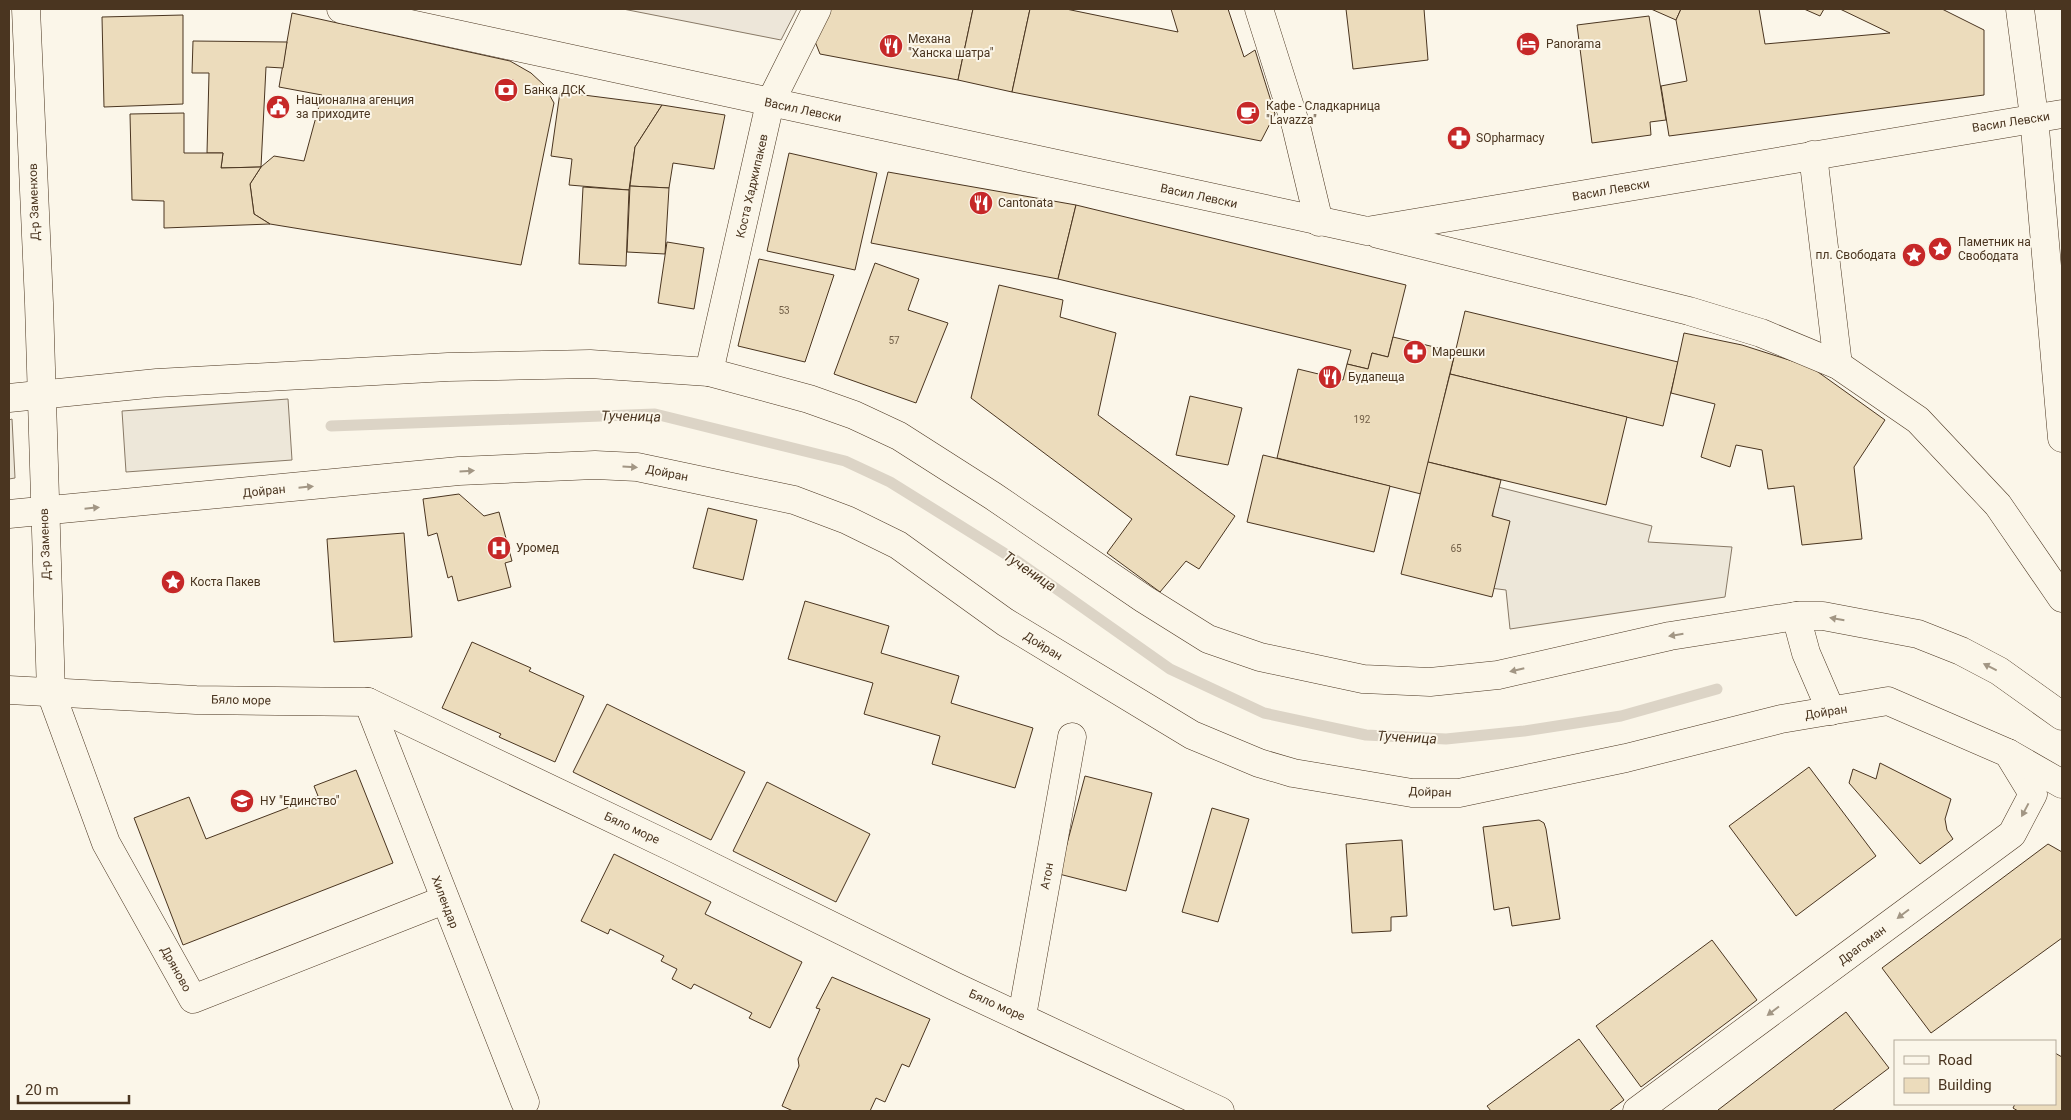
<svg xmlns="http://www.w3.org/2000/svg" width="2071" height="1120" viewBox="0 0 2071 1120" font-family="Roboto,sans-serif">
  <rect width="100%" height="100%" fill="#fbf6e9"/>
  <polygon fill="#ede6d9" stroke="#887966" points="623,9 797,9 781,40"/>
  <g fill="#ede7d9" stroke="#887966">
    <polygon points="288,399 292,460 126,472 122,411"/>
    <polygon points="12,419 15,478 9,479 9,420"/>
    <polygon points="1494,486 1652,526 1648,542 1732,547 1725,597 1510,629 1506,590 1490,588"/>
  </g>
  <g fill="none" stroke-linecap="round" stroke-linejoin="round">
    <polyline stroke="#dcd4c6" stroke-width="11" points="331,426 655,414 845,461 890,482 1017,561 1170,669 1264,713 1366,735 1446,739 1524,731 1621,716 1717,689"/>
  </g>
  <g fill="#ecdcbc" stroke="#4a3520">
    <polygon points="829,9 973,9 958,80 820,54 814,39"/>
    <polygon points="973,9 1030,9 1012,92 958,80"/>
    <polygon points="1030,9 1066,9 1178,32 1171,9 1228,9 1244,57 1255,50 1275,114 1261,141 1012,92"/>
    <polygon points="1346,9 1424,9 1428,60 1353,69"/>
    <polygon points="1651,9 1681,9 1676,20"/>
    <polygon points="1681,9 1759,9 1765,44 1890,33 1840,9 1942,9 1984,30 1984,95 1669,136 1661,86 1687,81 1676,20"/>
    <polygon points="1804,9 1824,9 1820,16"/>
    <polygon points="292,13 510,61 531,73 544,85 554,103 521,265 270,224 254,214 250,184 261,167 274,156 304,161 322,95 279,87"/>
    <polygon points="183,15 183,104 104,107 102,17"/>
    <polygon points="1649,16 1666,120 1650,122 1651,135 1592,143 1577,25"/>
    <polygon points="193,41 287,42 283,68 266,67 261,167 221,168 223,153 207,153 209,73 192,73"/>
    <polygon points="560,92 662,105 635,147 629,190 569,185 572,159 551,156"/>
    <polygon points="662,105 725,115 714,169 673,163 669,188 630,186 635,147"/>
    <polygon points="184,113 184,153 223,153 221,168 261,167 250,184 254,214 270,224 164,228 164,201 132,200 130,114"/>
    <polygon points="789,153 877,173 855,270 767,251"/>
    <polygon points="888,172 1076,205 1058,279 871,243"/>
    <polygon points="630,186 669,188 665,254 627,252"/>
    <polygon points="583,187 629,190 626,266 579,264"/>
    <polygon points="1076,205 1406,285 1388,357 1372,353 1368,369 1347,364 1351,350 1058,279"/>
    <polygon points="667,242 704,248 694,309 658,303"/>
    <polygon points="759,259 834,275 805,362 738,346"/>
    <polygon points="875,263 919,279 908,310 948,323 916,403 834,374"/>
    <polygon points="999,285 1063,300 1060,317 1116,333 1098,415 1235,516 1199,569 1186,561 1160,592 1107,553 1132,519 971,398"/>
    <polygon points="1465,311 1678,362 1663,426 1450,374"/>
    <polygon points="1684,333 1742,345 1811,367 1885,420 1854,467 1862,539 1802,545 1794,486 1768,489 1762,450 1736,445 1730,467 1701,457 1715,404 1671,393"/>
    <polygon points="1393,337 1455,352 1421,494 1277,458 1298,369 1343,380 1347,364 1368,369 1372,353 1388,357"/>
    <polygon points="1450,374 1627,417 1606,505 1428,462"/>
    <polygon points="1190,396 1242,408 1228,465 1176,455"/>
    <polygon points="1263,455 1390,486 1374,552 1247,522"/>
    <polygon points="1428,462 1501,480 1492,516 1510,521 1492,597 1401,574"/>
    <polygon points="459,494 484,516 499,512 512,561 505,563 511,587 458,601 452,576 448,578 437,533 428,536 423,499"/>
    <polygon points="708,508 757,520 743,580 693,568"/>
    <polygon points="404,533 412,637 334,642 327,539"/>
    <polygon points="805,601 889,626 881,653 959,676 951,703 1033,728 1015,788 932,764 940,736 864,714 873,683 788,659"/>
    <polygon points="472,642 531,668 529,671 584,696 555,762 499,737 501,734 442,708"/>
    <polygon points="607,704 745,772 711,840 573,772"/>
    <polygon points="1880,763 1951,799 1945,819 1947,830 1953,839 1920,864 1849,783 1853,769 1876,779"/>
    <polygon points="1809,767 1876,856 1796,916 1729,826"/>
    <polygon points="356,770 393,863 183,945 134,818 189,797 206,839 318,796 314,786"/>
    <polygon points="1085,776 1152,793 1126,891 1059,874"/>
    <polygon points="767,782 870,834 836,902 733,851"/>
    <polygon points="1212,808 1249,819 1218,922 1182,912"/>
    <polygon points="1539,820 1544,823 1546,829 1560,919 1512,926 1509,907 1494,910 1483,827"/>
    <polygon points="1402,840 1407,916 1391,917 1391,931 1352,933 1346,844"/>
    <polygon points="2048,844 2062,852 2062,938 1931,1033 1882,968"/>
    <polygon points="614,854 711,902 705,914 802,962 770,1028 749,1018 752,1013 694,984 691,989 672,979 677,969 661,961 664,956 610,929 608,934 581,921"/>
    <polygon points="1712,940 1757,1000 1641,1087 1596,1026"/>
    <polygon points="832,977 930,1019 909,1067 902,1064 885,1102 876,1098 870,1111 793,1111 782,1106 799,1066 798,1059 820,1009 816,1008"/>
    <polygon points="1846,1012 1889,1068 1832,1111 1719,1111 1718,1110"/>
    <polygon points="1579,1039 1624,1100 1609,1111 1491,1111 1487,1106"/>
    <polygon points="2055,1053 2062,1057 2062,1111 2018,1111 2013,1108 2015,1104 2055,1104"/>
  </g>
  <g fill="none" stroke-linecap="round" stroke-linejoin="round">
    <g stroke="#4a3520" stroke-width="29">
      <g id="street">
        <polyline points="26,9 39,303 51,693 106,843 193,999 444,900"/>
        <polyline points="341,9 1367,231 2062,114"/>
        <polyline points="1259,9 1296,126 1319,222"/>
        <polyline points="2020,9 2034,117 2062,438"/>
        <polyline points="1813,155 1838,365"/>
        <polyline points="1378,234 1689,311 1761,333 1838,365 1918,420 1998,505 2062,598"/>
        <polyline points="709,372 770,103 817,9"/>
        <polyline points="9,690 196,700 368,702 676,849 954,986 1220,1111"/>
        <polyline points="368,702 525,1102"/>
        <polyline points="1022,1016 1072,737"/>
        <polyline points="1637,1111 2012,834 2033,794 2008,753"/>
      </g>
    </g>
    <g stroke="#4a3520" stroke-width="29">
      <g id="secondary">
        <polyline points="9,398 157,383 448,367 590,364 709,372 809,399 854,415 899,436 993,496 1144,599 1208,639 1260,657 1363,679 1430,682 1498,675 1670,636 1796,616 1823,616 1918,634 1961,651 1999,671 2062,716"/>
        <polyline points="9,514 459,471 595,465 637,467 794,500 847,520 898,545 1005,622 1192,735 1259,763 1293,773 1412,793 1459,793 1626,758 1781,719 1888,701 2008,753 2062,784"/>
        <polyline points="1796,616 1806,653 1831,711"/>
      </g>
    </g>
    <use href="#street" stroke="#fbf6e9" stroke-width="28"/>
    <use href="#secondary" stroke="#fbf6e9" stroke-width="28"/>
  </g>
  <defs><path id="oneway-solid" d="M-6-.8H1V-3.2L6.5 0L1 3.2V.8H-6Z" transform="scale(1.25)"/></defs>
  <g fill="#a29684">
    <use href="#oneway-solid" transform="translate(630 467) rotate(3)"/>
    <use href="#oneway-solid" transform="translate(467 471) rotate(-3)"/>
    <use href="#oneway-solid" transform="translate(306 487) rotate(-6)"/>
    <use href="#oneway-solid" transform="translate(92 508) rotate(-6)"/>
    <use href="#oneway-solid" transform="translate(1837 619) rotate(-170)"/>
    <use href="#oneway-solid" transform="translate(1676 635) rotate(171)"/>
    <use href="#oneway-solid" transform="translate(1990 667) rotate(-153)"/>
    <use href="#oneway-solid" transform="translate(1517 670) rotate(167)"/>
    <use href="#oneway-solid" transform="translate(2025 810) rotate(118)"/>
    <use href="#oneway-solid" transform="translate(1903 914) rotate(143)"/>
    <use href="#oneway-solid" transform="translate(1773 1011) rotate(143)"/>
  </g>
  <defs>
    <g id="hotel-disc" transform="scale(1.25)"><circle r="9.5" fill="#c62828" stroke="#fbf6e9"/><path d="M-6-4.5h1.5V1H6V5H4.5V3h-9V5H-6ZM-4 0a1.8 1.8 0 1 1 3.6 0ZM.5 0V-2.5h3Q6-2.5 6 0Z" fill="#fff"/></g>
    <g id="restaurant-disc" transform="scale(1.25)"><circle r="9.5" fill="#c62828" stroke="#fbf6e9"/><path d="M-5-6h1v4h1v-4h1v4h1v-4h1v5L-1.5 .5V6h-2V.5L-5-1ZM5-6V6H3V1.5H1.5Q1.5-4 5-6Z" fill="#fff"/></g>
    <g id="bank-disc" transform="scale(1.25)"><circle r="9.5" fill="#c62828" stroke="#fbf6e9"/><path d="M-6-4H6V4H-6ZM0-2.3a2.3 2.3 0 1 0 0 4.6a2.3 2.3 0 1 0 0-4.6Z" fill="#fff"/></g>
    <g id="civic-disc" transform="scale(1.25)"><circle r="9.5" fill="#c62828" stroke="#fbf6e9"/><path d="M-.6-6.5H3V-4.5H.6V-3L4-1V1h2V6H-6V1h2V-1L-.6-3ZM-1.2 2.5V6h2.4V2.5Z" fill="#fff"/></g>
    <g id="cafe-disc" transform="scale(1.25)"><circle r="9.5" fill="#c62828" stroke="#fbf6e9"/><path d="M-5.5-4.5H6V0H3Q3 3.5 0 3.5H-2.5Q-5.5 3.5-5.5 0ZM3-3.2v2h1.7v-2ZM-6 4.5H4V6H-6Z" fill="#fff"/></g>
    <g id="pharmacy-disc" transform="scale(1.25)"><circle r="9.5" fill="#c62828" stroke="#fbf6e9"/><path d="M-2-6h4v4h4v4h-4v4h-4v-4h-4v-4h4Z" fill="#fff"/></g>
    <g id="sight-disc" transform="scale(1.25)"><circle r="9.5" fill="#c62828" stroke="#fbf6e9"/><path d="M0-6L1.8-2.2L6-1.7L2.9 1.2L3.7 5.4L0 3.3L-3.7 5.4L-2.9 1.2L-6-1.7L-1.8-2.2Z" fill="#fff"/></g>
    <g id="hospital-disc" transform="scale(1.25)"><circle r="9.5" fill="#c62828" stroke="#fbf6e9"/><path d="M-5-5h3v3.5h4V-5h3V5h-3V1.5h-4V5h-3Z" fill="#fff"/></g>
    <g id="school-disc" transform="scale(1.25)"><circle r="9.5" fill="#c62828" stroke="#fbf6e9"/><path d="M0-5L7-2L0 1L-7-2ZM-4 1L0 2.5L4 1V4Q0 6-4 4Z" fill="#fff"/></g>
  </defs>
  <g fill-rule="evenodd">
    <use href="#hotel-disc" x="1528" y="44"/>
    <use href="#restaurant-disc" x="891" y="46"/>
    <use href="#bank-disc" x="506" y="90"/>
    <use href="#civic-disc" x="278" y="107"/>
    <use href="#cafe-disc" x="1248" y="113"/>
    <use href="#pharmacy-disc" x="1459" y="138"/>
    <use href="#restaurant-disc" x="981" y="203"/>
    <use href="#sight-disc" x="1940" y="249"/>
    <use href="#sight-disc" x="1914" y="255"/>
    <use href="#pharmacy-disc" x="1415" y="352"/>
    <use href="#restaurant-disc" x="1330" y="377"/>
    <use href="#hospital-disc" x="499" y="548"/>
    <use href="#sight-disc" x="173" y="582"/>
    <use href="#school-disc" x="242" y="801"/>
  </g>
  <g text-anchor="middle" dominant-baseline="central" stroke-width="4" stroke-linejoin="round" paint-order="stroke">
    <g font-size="10" fill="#725f47">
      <text x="784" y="310">53</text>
      <text x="894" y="340">57</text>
      <text x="1362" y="419">192</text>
      <text x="1456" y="548">65</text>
    </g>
    <g font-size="12" fill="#4a3520" stroke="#fbf6e9" text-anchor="start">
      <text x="908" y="39">Механа<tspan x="908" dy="14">"Ханска шатра"</tspan></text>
      <text x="1546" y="44">Panorama</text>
      <text x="524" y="90">Банка ДСК</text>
      <text x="296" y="100">Национална агенция<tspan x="296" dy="14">за приходите</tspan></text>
      <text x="1266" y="106">Кафе - Сладкарница<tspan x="1266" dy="14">"Lavazza"</tspan></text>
      <text x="1476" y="138">SOpharmacy</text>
      <text x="998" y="203">Cantonata</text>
      <text x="1958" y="242">Паметник на<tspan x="1958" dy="14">Свободата</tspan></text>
      <text x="1896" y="255" text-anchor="end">пл. Свободата</text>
      <text x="1432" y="352">Марешки</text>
      <text x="1348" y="377">Будапеща</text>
      <text x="516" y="548">Уромед</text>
      <text x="190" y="582">Коста Пакев</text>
      <text x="260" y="801">НУ "Единство"</text>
    </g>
    <g font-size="12" fill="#4a3520" stroke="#fbf6e9">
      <text transform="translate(803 110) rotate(12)">Васил Левски</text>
      <text transform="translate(2011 122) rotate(-9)">Васил Левски</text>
      <text transform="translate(752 186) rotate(-77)">Коста Хаджипакев</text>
      <text transform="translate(1611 190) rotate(-10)">Васил Левски</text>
      <text transform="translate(1199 196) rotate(12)">Васил Левски</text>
      <text transform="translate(34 202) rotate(-92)">Д-р Заменхов</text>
      <text transform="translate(667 473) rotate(11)">Дойран</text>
      <text transform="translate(264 491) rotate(-6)">Дойран</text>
      <text transform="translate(45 544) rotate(-92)">Д-р Заменов</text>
      <text transform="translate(1043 646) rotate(32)">Дойран</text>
      <text transform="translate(241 700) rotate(1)">Бяло море</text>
      <text transform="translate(1826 712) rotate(-9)">Дойран</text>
      <text transform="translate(1430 792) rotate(2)">Дойран</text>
      <text transform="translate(632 828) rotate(25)">Бяло море</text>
      <text transform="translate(1047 876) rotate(-80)">Атон</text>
      <text transform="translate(445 902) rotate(69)">Хилендар</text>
      <text transform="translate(1862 945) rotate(-37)">Драгоман</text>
      <text transform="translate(176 969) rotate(61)">Дряново</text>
      <text transform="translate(997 1005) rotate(24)">Бяло море</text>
    </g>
    <g font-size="14" font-style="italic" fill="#4a3520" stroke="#fbf6e9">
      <text transform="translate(631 416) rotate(1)">Тученица</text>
      <text transform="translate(1030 571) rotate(34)">Тученица</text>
      <text transform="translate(1407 737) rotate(3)">Тученица</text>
    </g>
  </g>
  <rect width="2071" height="1120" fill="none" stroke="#4a3520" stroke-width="20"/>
  <rect x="1894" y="1040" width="162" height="65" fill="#fbf6e9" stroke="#b4a999"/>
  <rect x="1904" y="1056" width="25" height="8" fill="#fbf6e9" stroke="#b4a999"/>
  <text x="1938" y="1065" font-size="15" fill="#4a3520">Road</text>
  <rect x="1904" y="1078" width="25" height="15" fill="#ecdcbc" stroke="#b4a999"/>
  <text x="1938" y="1090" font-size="15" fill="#4a3520">Building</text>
  <path d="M18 1095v8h111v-8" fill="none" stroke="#4a3520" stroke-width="2.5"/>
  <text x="25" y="1095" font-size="15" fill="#4a3520" stroke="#fbf6e9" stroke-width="4" paint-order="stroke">20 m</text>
</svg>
